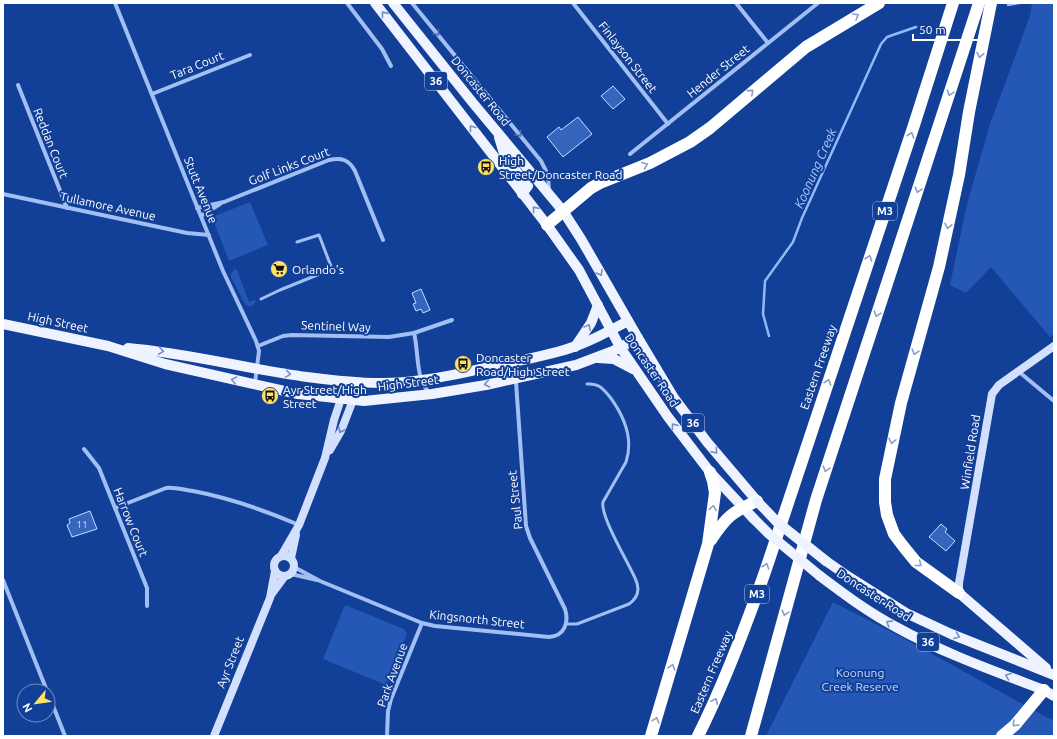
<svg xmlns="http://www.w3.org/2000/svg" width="1057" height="739" viewBox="0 0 1057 739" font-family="Ubuntu,sans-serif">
  <rect width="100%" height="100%" fill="#123f97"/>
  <g fill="#2457b6">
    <polygon points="1032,3 1054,3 1054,334 1050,337 991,267 966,293 950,285 967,204 990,124 1030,16"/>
    <polygon points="250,202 268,245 229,261 212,217"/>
    <polygon points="235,269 237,270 249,302 255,300 256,301 252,306 248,306 245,304 231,277 231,274"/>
    <polygon points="833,602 907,640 1046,717 1054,720 1054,736 766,736"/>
    <polygon points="345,605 404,629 407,634 386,685 323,659"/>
  </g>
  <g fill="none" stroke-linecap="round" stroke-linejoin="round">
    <g stroke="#94b8f7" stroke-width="2.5">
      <polyline points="1008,5 1019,3"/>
      <polyline points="769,336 763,314 765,281 793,242 802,218 881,44 887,37 916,27"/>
    </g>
  </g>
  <g fill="#3565bd" stroke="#cadcfd">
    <polygon points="613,86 625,99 613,109 601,96"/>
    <polygon points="578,117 592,134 563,157 547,137 559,127 561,130"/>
    <polygon points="421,289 430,310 423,313 421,309 416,311 413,304 416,303 412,293"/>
    <polygon points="90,511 97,529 72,537 67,525 70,523 69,519"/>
    <polygon points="941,524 947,529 945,532 955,541 946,551 929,537"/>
  </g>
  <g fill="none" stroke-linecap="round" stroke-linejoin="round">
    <g stroke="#a2bff3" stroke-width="3">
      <polyline points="261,299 280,290 332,269 319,235 297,242"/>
      <path d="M567,624H577L629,604C639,597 640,588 635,578C628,562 600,516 603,502L626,462C634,438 624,416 610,397C603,389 599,383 587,384"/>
    </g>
    <g stroke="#a2bff3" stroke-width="4">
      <polyline points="115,3 223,271 256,341 259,351 255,383"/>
      <polyline points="347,3 382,49 391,66"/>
      <polyline points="412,3 541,161 548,175 549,191"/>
      <polyline points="573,3 668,124"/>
      <polyline points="736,3 768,43"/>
      <polyline points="18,85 67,208"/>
      <polyline points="152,94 250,55"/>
      <polyline points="630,154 818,3"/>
      <polyline points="3,194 187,233 209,235"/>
      <path d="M197,208L224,202L329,160C342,157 349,160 355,171L383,240"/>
      <polyline points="201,216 220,204"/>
      <path d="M414,333C419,352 415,380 430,393"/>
      <polyline points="258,346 283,336 292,335 389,337 414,333 452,320"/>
      <polyline points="1018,371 1054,401"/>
      <polyline points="84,449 99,468 147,588 147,606"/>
      <path d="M115,508L166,488C175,487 184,490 193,491C230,498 264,510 299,525"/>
      <path d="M294,567L320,581L422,623L435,626L549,637C565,636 569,622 565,609L530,538L526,526L516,382L514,362"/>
      <polyline points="291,574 317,580"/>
      <polyline points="3,580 47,691"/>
      <polyline points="48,693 65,736"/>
      <polyline points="387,736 388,711 391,699 422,623"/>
    </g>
    <g stroke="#d2e0fd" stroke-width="8">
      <polyline points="330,450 341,431 353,400 351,382"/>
      <circle cx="284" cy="566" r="10"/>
      <polyline points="281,556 299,525 325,458 334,420 341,399 351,382"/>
      <polyline points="291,558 296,535"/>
      <polyline points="959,593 959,583 992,394 999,385 1054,346"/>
      <polyline points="271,595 285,576"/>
      <polyline points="214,736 270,598 275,571"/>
    </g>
    <g stroke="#eef3ff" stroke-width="10">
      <polyline points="375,3 547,225 579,270 620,347 668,417 710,472 753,518"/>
      <polyline points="393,3 473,103 563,211 581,239 638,338 674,398 707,442 757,501"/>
      <polyline points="499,137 505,157 528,186 522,194"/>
      <polyline points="3,324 108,346 165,364 298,394 364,401 432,394 486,385 576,365 613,351 638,338"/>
      <polyline points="575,347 591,323 598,305"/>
      <path d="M128,348C188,353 247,369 307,377C345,382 385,386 422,380C449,377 476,370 502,364C527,359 552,355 576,346C594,340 611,330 628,321"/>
      <polyline points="598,358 614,359 633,369"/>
      <polyline points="826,561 849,577 906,613 951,634 1054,675"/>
      <path d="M820,576C844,594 869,613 896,627C943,653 994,671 1044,690L1054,696"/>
      <polyline points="959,593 1046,668"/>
    </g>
    <g stroke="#fff" stroke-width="12">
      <polyline points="547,225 591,188 600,183 650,163 690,142 710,128 806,47 879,3"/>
      <path d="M711,540C726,517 732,512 757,501"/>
      <polyline points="959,593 916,562 903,546 894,534 887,515 885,502 885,479 901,403 939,267 959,175 969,112 991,3"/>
      <polyline points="651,736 708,544 715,493 713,481 710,472"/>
      <path d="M698,736C725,682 746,626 766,569L914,125L953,3"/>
      <polyline points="751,736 816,500 979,3"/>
      <polyline points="1002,736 1015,725 1044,690"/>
    </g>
    <g stroke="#eef3ff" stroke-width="10">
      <polyline points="757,501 777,522 826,561"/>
      <polyline points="753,518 769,534 820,576"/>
    </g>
  </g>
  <defs><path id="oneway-chevron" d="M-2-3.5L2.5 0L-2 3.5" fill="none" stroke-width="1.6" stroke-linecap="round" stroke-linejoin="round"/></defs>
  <g stroke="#7590c6">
    <use href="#oneway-chevron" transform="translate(384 14) rotate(-129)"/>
    <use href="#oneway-chevron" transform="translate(472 128) rotate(-127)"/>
    <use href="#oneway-chevron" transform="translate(535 209) rotate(-129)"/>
    <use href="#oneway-chevron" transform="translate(600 273) rotate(60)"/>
    <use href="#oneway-chevron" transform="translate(588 327) rotate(-62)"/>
    <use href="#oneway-chevron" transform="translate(161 351) rotate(8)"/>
    <use href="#oneway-chevron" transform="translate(288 374) rotate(9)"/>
    <use href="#oneway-chevron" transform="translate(234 380) rotate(-168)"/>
    <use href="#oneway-chevron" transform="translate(487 384) rotate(169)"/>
    <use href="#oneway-chevron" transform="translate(674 426) rotate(-127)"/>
    <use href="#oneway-chevron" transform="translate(715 451) rotate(50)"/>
    <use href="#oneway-chevron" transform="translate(889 623) rotate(-147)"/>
    <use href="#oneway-chevron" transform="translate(957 636) rotate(22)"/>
    <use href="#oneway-chevron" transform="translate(1008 676) rotate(-159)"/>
  </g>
  <g stroke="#889fcb">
    <use href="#oneway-chevron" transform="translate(856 16) rotate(-30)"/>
    <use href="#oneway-chevron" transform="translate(980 55) rotate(101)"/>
    <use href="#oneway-chevron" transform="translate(751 92) rotate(-41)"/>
    <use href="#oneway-chevron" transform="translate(950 93) rotate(108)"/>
    <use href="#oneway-chevron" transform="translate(911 135) rotate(-71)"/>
    <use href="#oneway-chevron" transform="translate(645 165) rotate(-22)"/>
    <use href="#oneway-chevron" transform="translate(918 190) rotate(108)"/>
    <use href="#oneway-chevron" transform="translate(948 226) rotate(102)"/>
    <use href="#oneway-chevron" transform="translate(869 258) rotate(-71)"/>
    <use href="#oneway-chevron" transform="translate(877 314) rotate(108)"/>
    <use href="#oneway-chevron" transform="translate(915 352) rotate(106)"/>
    <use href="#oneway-chevron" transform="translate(828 382) rotate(-71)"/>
    <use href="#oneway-chevron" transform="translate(892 441) rotate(102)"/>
    <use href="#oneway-chevron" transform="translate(826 469) rotate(108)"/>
    <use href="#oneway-chevron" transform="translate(713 508) rotate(-82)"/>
    <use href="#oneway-chevron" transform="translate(919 564) rotate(39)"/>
    <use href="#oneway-chevron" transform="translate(766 566) rotate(-71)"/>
    <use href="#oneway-chevron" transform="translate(785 613) rotate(105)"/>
    <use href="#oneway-chevron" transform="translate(672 667) rotate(-74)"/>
    <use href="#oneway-chevron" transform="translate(715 701) rotate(-65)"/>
    <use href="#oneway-chevron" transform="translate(656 720) rotate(-73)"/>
    <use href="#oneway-chevron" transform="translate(1015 724) rotate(135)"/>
  </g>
  <g stroke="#446cb7">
    <use href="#oneway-chevron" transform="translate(437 33) rotate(51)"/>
    <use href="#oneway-chevron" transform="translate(519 134) rotate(51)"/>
  </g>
  <use stroke="#6887c5" href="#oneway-chevron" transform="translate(341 430) rotate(115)"/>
  <defs>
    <g id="bus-disc" transform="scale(0.9)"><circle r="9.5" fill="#ffe164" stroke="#123f97"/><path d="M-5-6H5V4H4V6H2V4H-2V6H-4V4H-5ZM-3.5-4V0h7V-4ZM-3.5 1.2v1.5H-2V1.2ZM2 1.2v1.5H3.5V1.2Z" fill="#111"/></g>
    <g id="supermarket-disc" transform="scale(0.9)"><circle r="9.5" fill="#ffe164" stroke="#123f97"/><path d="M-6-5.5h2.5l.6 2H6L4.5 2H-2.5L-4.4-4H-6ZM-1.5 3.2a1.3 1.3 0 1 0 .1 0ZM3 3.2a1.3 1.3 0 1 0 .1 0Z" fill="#111"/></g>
  </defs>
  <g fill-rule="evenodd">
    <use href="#bus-disc" x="486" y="167"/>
    <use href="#supermarket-disc" x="279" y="269"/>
    <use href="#bus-disc" x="463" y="364"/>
    <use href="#bus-disc" x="270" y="396"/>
  </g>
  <g text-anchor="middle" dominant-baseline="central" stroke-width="4" stroke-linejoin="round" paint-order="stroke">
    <g font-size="10" fill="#ccd8ee">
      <text x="82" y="524">11</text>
    </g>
    <g fill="#123f97" stroke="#b8c5e0" stroke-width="1">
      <rect x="425" y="72" width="22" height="18" rx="3"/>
      <rect x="873" y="202" width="24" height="18" rx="3"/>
      <rect x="682" y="414" width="22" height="18" rx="3"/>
      <rect x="745" y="585" width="24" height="18" rx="3"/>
      <rect x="917" y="633" width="22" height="18" rx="3"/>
    </g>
    <g font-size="11" font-weight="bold" fill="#fff">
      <text x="436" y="81">36</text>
      <text x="885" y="211">M3</text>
      <text x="693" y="423">36</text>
      <text x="757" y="594">M3</text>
      <text x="928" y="642">36</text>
    </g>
    <g font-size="12" fill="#fff" stroke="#123f97">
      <text transform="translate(628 57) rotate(52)">Finlayson Street</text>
      <text transform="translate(197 65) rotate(-22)">Tara Court</text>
      <text transform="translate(718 71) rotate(-39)">Hender Street</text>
      <text transform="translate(481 91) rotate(51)">Doncaster Road</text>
      <text transform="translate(51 143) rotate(68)">Reddan Court</text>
      <text transform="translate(289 166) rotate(-21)">Golf Links Court</text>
      <text transform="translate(201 190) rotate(68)">Stutt Avenue</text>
      <text transform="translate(108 206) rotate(12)">Tullamore Avenue</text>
      <text transform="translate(58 322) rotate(12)">High Street</text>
      <text transform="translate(336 326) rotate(2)">Sentinel Way</text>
      <text transform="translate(818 367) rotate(-71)">Eastern Freeway</text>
      <text transform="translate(652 370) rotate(56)">Doncaster Road</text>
      <text transform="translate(408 383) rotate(-7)">High Street</text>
      <text transform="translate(970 452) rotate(-81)">Winfield Road</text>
      <text transform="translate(515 500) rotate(-96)">Paul Street</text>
      <text transform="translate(131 522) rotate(68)">Harrow Court</text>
      <text transform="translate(874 595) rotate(33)">Doncaster Road</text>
      <text transform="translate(477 619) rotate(6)">Kingsnorth Street</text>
      <text transform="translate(230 662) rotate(-68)">Ayr Street</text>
      <text transform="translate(711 672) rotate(-67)">Eastern Freeway</text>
      <text transform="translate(392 675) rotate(-70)">Park Avenue</text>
    </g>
    <g font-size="12" fill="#fff" stroke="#123f97" text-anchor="start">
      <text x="499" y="160">High<tspan x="499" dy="14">Street/Doncaster Road</tspan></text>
      <text x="292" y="269">Orlando's</text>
      <text x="476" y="357">Doncaster<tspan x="476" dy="14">Road/High Street</tspan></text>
      <text x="283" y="389">Ayr Street/High<tspan x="283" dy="14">Street</tspan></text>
    </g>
    <g font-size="12" fill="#cadcfd" stroke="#123f97">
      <text x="860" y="672">Koonung<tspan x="860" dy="14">Creek Reserve</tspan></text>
    </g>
    <g font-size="13" font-style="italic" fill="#aecafa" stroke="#123f97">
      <text transform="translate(815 168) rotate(-66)">Koonung Creek</text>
    </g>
  </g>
  <rect width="1057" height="739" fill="none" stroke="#ffffff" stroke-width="8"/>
  <g transform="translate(36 703) rotate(241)"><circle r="19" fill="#123f97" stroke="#718cc1"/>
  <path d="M0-3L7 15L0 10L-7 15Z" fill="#ffe164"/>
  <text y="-6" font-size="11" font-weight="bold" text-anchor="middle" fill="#ffffff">N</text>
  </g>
  <path d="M913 34v6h68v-6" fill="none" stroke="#ffffff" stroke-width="2"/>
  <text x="919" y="34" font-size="12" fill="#ffffff" stroke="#123f97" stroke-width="3" paint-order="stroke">50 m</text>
</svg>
